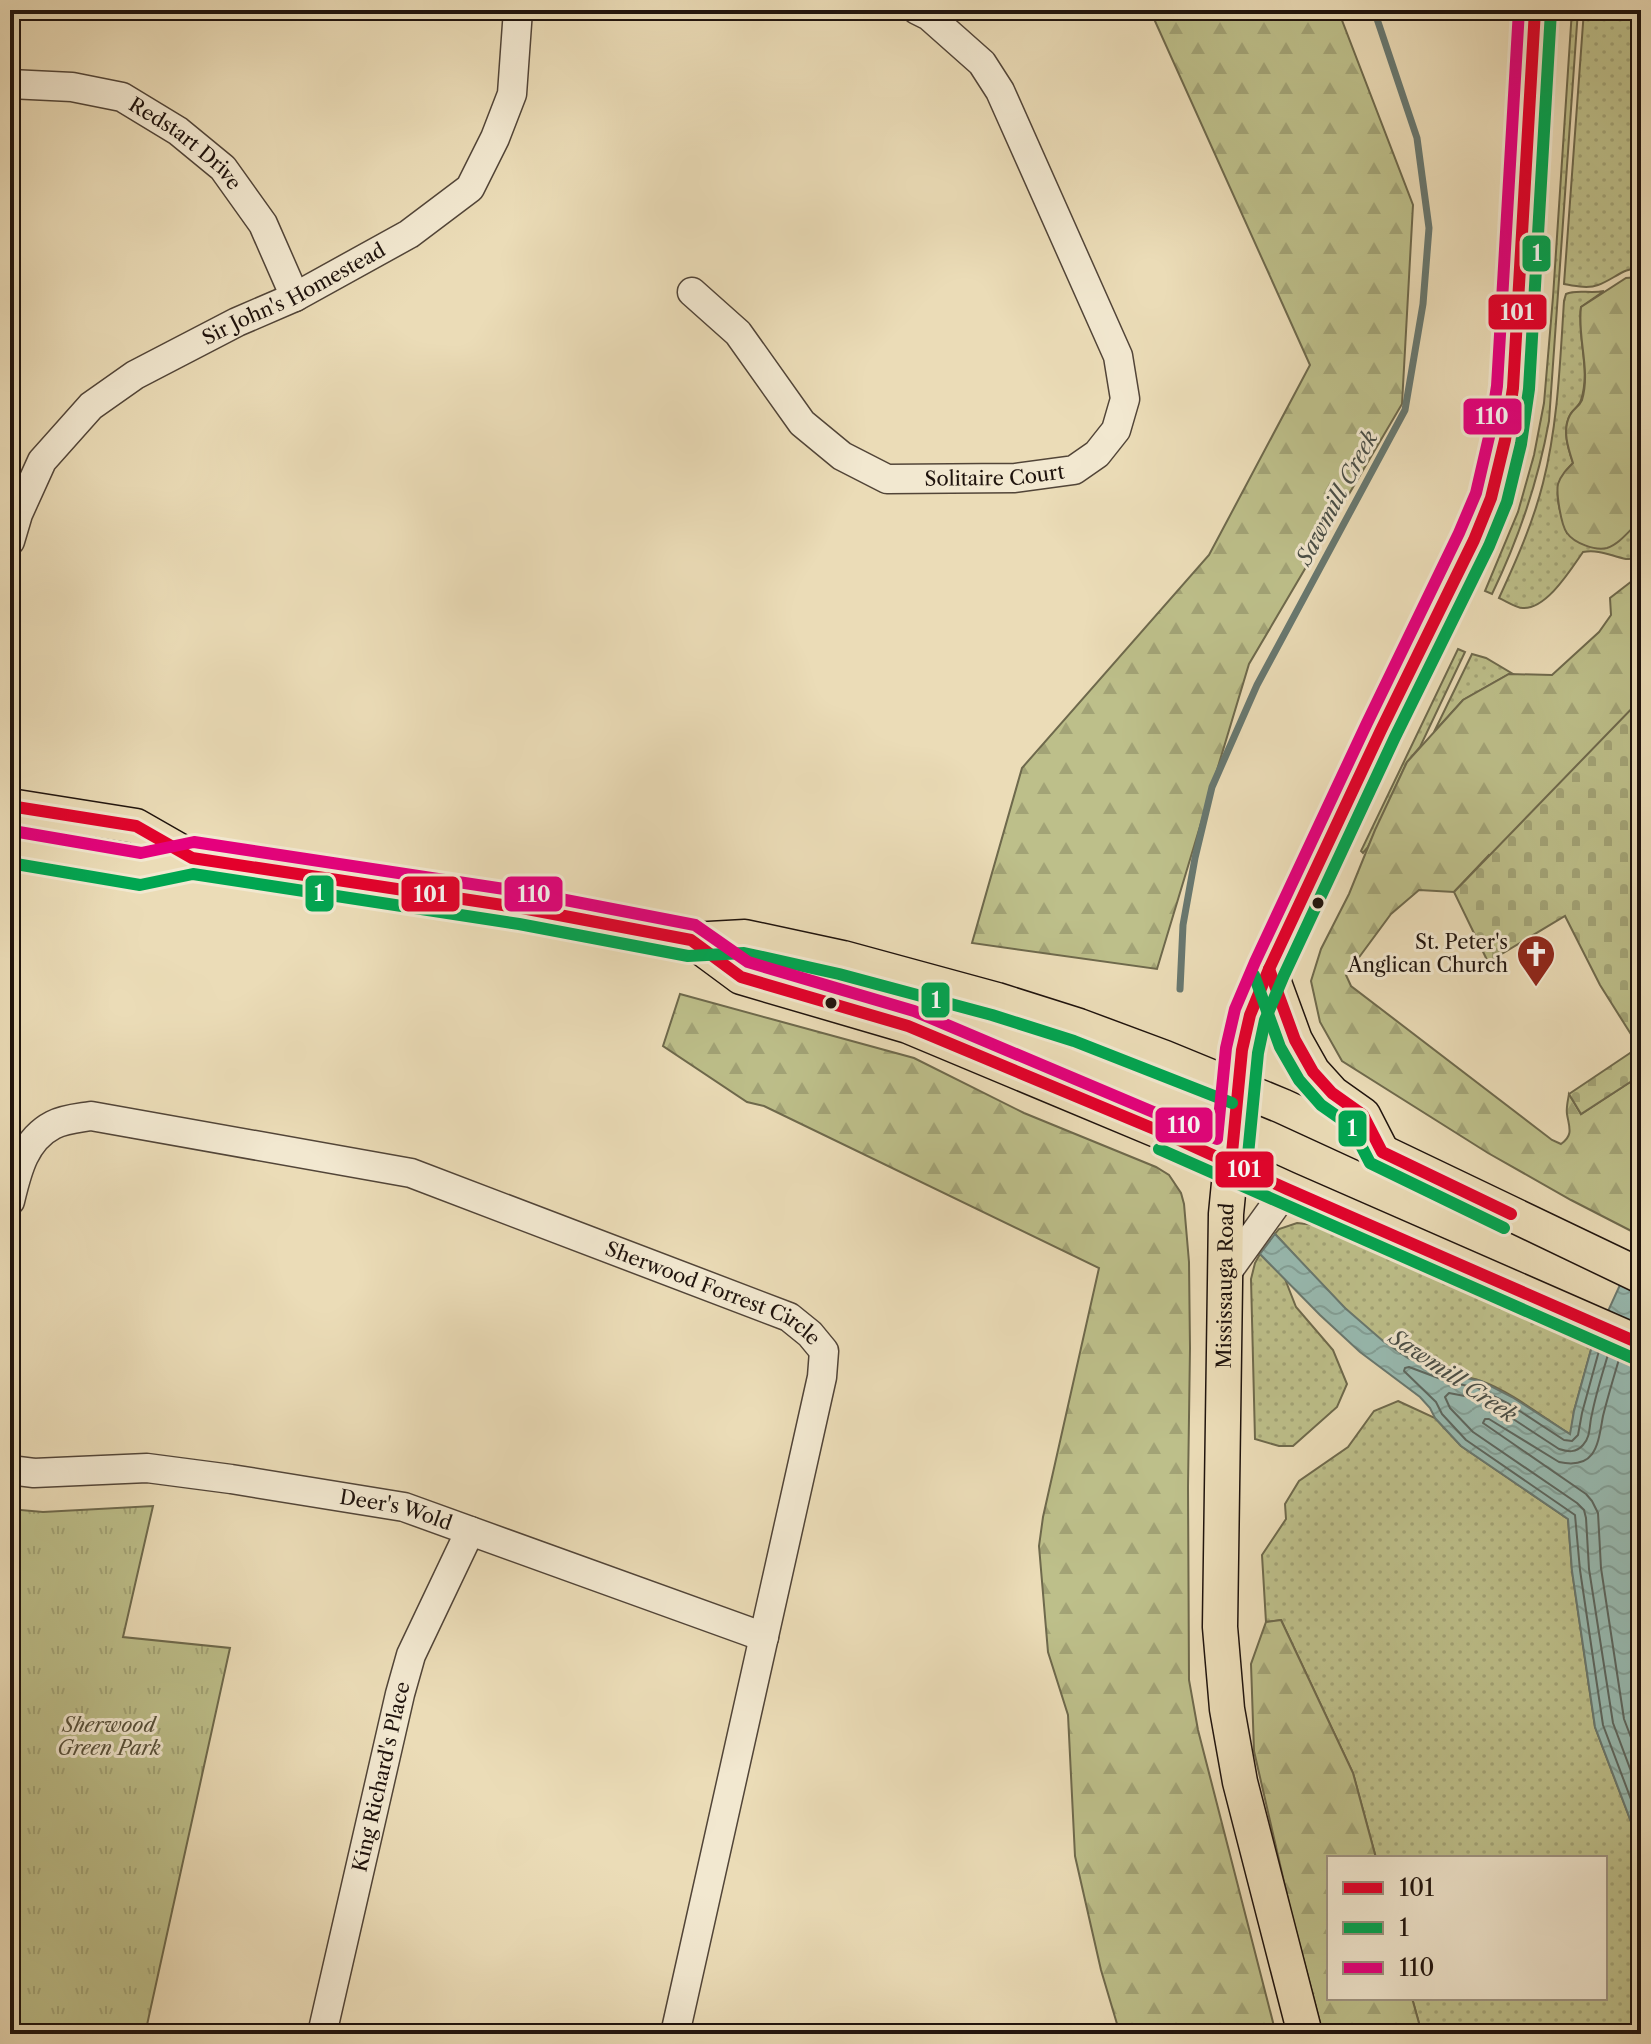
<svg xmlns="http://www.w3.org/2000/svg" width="1651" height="2044" viewBox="0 0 1651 2044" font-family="'Libre Caslon Text',serif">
  <defs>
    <pattern id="grass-dots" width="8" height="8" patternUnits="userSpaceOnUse" patternTransform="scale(2)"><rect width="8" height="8" fill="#bdbf8a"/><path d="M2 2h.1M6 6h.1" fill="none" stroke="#a2a376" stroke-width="1.8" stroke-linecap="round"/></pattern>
    <pattern id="forest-firs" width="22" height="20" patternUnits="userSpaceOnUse" patternTransform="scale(2)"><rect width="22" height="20" fill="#bdbf8a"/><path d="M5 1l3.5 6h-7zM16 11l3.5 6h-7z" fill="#a2a376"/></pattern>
    <pattern id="cemetery-stones" width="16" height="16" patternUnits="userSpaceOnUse" patternTransform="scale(2)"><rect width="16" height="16" fill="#bdbf8a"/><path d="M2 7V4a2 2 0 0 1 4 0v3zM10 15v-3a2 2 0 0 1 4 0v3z" fill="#a2a376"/></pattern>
    <pattern id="park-tufts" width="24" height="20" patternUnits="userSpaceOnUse" patternTransform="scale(2)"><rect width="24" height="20" fill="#bdbf8a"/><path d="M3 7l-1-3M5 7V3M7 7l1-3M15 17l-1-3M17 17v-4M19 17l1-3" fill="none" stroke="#a2a376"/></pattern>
    <pattern id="water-waves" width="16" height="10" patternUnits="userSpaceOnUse" patternTransform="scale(2)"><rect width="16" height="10" fill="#98bbb2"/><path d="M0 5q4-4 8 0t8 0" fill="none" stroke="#83a098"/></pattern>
  </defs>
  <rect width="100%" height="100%" fill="#ebdcb7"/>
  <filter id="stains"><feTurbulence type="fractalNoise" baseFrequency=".0025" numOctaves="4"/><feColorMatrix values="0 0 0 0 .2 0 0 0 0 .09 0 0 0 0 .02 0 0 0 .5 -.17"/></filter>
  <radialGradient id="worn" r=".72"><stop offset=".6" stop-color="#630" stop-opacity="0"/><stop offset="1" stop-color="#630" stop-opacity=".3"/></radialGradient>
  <g fill="url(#grass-dots)" stroke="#6e694c" stroke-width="2">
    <path d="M1572,10H1578L1549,421C1538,482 1519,538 1492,594L1485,591L1518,512L1534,455L1544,403L1553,297Z"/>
    <path d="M1584,10H1641V268C1624,267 1613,280 1598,285C1588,289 1575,286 1564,284Z"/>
    <path d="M1604,291L1581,307C1577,338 1591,370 1581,400C1579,407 1573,409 1570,415C1562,430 1568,448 1573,463C1549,487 1558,504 1567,533L1641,520V558C1638,558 1629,559 1626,559C1611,556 1599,549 1583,552C1571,569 1547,609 1523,608C1516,608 1506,601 1499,598C1516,561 1533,523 1543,483C1558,424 1560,362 1564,301L1566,294C1577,289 1590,294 1604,291Z"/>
    <polygon points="1458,649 1465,652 1420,747 1407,762 1368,847 1363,853 1361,851"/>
    <polygon points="1472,654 1486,658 1513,674 1509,674 1463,700 1434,732"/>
    <path d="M1297,1223L1315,1225L1592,1346L1574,1411L1571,1435C1544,1418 1510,1391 1481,1381C1471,1377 1460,1377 1450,1375C1437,1371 1423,1366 1410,1359C1362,1334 1312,1273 1275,1234L1279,1229Z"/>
    <polygon points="1260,1254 1285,1279 1296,1307 1333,1350 1347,1384 1337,1407 1293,1446 1279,1446 1255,1439 1251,1279 1255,1263"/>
    <polygon points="1398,1401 1435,1418 1461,1446 1568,1519 1572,1571 1595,1727 1641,1848 1641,2034 1422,2034 1412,1998 1605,1998 1605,1858 1376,1858 1353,1773 1281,1620 1266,1622 1262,1555 1286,1519 1285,1504 1299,1481 1348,1447 1374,1411"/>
  </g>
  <g fill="url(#forest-firs)" stroke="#6e694c" stroke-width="2">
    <polygon points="1150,10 1338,10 1413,205 1402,404 1249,664 1157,969 972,943 1022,768 1209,555 1310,365"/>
    <path d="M1639,277L1641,279V520C1631,528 1620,544 1607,548C1595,551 1574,543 1567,533C1561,525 1556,493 1558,484C1561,475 1567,469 1573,463C1568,448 1562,430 1570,415C1573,409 1579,407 1582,400C1591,370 1577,338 1581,307L1626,278Z"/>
    <path d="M1641,574V913L1489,855L1454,892L1419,890L1391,914L1346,975L1351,986L1552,1140L1561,1144C1574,1135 1569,1127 1567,1114C1566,1108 1568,1100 1569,1094L1581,1114L1641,1075V1236L1571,1200L1488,1153L1342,1061L1320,1022L1311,981L1321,949L1349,894L1375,830L1407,762L1463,700L1509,674L1552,675L1599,632L1611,615L1610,598Z"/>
    <polygon points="680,994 914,1058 1024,1113 1156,1167 1169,1175 1181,1193 1184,1204 1189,1262 1190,1348 1188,1487 1189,1680 1198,1730 1276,2034 1120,2034 1101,1970 1075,1856 1068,1715 1048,1652 1039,1546 1043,1517 1099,1268 764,1106 747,1102 663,1046"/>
    <polygon points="1281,1620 1353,1773 1376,1858 1329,1858 1329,1998 1412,1998 1422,2034 1323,2034 1290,1908 1254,1751 1251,1664 1266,1622"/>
  </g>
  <polygon fill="url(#cemetery-stones)" stroke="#6e694c" stroke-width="2" points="1641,699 1641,1075 1581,1114 1569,1094 1639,1047 1600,985 1565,916 1488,962 1454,892"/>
  <polygon fill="url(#park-tufts)" stroke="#6e694c" stroke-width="2" points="153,1506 123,1637 230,1648 145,2034 10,2034 10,1509 43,1512"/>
  <polygon fill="url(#water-waves)" stroke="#687870" stroke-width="2" points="1275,1234 1345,1308 1383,1341 1408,1358 1451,1375 1481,1381 1512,1397 1570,1434 1574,1411 1592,1346 1641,1239 1641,1848 1595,1727 1572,1571 1568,1519 1461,1446 1435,1418 1430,1408 1420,1397 1360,1352 1320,1315 1260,1254"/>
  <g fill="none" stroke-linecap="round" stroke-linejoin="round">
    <g stroke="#5c6760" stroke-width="2">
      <polyline points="1600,1347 1582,1413 1578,1435 1572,1441 1564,1440 1509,1404 1478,1388 1449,1382 1409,1367 1405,1368 1404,1371 1436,1402 1442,1414 1466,1440 1575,1515 1580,1570 1603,1725 1641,1826"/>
      <path d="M1609,1351C1603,1372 1596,1393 1592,1414C1589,1424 1591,1437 1583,1445C1576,1453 1568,1452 1559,1449L1504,1413L1475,1398L1449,1393L1445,1397L1450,1408L1473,1432L1577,1503L1584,1510L1586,1518L1589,1569L1613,1723L1641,1798"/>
      <path d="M1620,1356C1614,1376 1608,1396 1603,1416C1598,1443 1597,1470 1559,1462L1489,1419H1485L1483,1423L1586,1494L1592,1501L1598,1513L1601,1568L1624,1719L1641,1764"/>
    </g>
    <polyline stroke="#687870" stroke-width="7" points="1180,989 1183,925 1195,858 1212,787 1257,685 1405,410 1423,304 1429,228 1417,138 1374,10"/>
    <g stroke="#524538" stroke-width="31">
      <g id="minor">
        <path id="s1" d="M10,84L72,87L122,97L178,131L223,168L263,224L295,297"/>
        <path id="s2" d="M692,292L738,333L802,423L842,456L887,479L1015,478L1074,470L1097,454L1116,430L1125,399L1118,356L1000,91L982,63L929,16L917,10"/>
        <path id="s3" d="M10,541L18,514L42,461L91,406L135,375L237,322L295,297L409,234L470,188L495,138L512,94L518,10"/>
        <path id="s4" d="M10,1201C17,1172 24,1140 53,1125C64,1119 79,1118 91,1116L411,1173L789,1317L810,1334L824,1351L822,1377L675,2034"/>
        <polyline points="1225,1275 1287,1189"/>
        <path id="s5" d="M10,1470L34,1473L147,1468L231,1479L404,1507L764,1637"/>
        <path id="s6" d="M322,2034L400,1694L411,1655L470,1531"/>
      </g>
    </g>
    <g stroke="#1f130d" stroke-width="37">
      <g id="major">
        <polyline points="10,806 136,826 192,858"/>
        <polyline points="10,847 141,869 192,858 522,908 691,940 745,937 843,958 997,1000 1079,1026 1165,1058 1282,1106 1382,1152 1641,1276"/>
        <polyline points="691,940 741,977 908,1026 1164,1133 1287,1189 1641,1344"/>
        <polyline points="1269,969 1295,1040 1313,1072 1332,1093 1363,1115 1382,1152"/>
        <path id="s7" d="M1305,2034L1240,1782L1227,1709L1220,1627L1226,1214L1242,1050L1250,1015L1269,969L1381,730L1474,540L1491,498L1505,440L1513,388L1535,10"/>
      </g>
    </g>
    <use href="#minor" stroke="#f2e8d0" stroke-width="28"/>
    <use href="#major" stroke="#ebdcb7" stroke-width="34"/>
    <g stroke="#f2e8d0" stroke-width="18">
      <g id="bus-1">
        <polyline points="10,806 136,826 192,858 522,908 691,940 741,977 908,1026 1164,1133 1287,1189 1641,1344"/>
        <polyline points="1269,969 1295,1040 1313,1072 1332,1093 1363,1115 1382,1152 1511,1214"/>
        <polyline points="1231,1163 1242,1050 1250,1015 1269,969 1381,730 1474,540 1491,498 1505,440 1513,388 1535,10"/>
      </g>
    </g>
    <g stroke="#f2e8d0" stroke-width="18">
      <g id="bus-2">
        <polyline points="10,863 140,885 193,874 519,924 688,956 744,953 839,974 992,1015 1074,1041 1232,1103"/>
        <polyline points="1254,975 1280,1047 1299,1080 1321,1105 1351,1126 1370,1163 1504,1228"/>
        <polyline points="1159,1149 1635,1359"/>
        <polyline points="1247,1165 1258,1053 1265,1020 1284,975 1395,737 1489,546 1507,502 1521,444 1529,389 1551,11"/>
      </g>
    </g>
    <g stroke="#f2e8d0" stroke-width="18">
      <polyline id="bus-3" points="13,831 141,853 194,842 524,892 695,925 748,962 914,1011 1217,1139 1226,1048 1235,1009 1255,962 1367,723 1459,533 1476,493 1489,437 1497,386 1519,10"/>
    </g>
    <use href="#bus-1" stroke="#e4002b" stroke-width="12"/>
    <use href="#bus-2" stroke="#00a651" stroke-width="12"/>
    <use href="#bus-3" stroke="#e5007d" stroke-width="12"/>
  </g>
  <defs>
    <g id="church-pin" transform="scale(2)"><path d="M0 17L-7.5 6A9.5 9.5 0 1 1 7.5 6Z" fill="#8f2418" stroke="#f2e8d0"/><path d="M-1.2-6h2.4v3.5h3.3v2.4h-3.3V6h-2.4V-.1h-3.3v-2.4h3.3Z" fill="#fff"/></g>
  </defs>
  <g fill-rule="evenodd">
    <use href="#church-pin" x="1536" y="954"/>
  </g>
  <g fill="#1f130d" stroke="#f2e8d0" stroke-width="3">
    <circle cx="1318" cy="903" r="7"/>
    <circle cx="831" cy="1003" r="7"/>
  </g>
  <g text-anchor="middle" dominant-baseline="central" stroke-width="6" stroke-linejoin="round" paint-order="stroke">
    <g font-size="20" fill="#1f130d" stroke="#f2e8d0">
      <text stroke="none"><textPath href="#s1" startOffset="192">Redstart Drive</textPath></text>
      <text stroke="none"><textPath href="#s3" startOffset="392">Sir John's Homestead</textPath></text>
      <text stroke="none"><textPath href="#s2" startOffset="382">Solitaire Court</textPath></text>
      <text stroke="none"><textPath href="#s7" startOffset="758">Mississauga Road</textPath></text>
      <text stroke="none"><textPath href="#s4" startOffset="780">Sherwood Forrest Circle</textPath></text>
      <text stroke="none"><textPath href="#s5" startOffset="390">Deer's Wold</textPath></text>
      <text stroke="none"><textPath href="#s6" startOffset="264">King Richard's Place</textPath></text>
    </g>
    <g font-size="20" fill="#1f130d" stroke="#f2e8d0" text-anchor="end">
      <text x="1508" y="942">St. Peter's<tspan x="1508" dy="23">Anglican Church</tspan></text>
    </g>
    <g font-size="20" font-style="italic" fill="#564f39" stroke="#f2e8d0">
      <text x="109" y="1725">Sherwood<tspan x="109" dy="23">Green Park</tspan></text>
    </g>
    <g font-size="22" font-style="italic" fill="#494e47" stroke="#f2e8d0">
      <text transform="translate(1337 498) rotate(-62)">Sawmill Creek</text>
      <text transform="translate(1453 1376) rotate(34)">Sawmill Creek</text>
    </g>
  </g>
  <g stroke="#f2e8d0" stroke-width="3">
    <rect x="1521" y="234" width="31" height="39" rx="8" fill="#00a651"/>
    <rect x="1487" y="293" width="61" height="38" rx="8" fill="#e4002b"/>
    <rect x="1462" y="397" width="61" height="39" rx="8" fill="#e5007d"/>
    <rect x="304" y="874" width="31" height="39" rx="8" fill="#00a651"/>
    <rect x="503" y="875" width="61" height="38" rx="8" fill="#e5007d"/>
    <rect x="400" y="875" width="61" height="38" rx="8" fill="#e4002b"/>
    <rect x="920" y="981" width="31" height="38" rx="8" fill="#00a651"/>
    <rect x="1154" y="1106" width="60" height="38" rx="8" fill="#e5007d"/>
    <rect x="1337" y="1109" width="31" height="39" rx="8" fill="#00a651"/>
    <rect x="1214" y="1150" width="61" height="39" rx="8" fill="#e4002b"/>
  </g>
  <g font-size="22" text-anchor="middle" font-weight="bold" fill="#fff">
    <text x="1537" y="261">1</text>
    <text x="1517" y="320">101</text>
    <text x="1492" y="424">110</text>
    <text x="319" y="901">1</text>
    <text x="534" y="902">110</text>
    <text x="430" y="902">101</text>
    <text x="936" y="1008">1</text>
    <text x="1184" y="1133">110</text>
    <text x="1352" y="1136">1</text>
    <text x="1244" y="1177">101</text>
  </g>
  <rect width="1651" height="2044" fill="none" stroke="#ebdcb7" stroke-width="40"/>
  <rect x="12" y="12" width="1627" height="2020" fill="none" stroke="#1f130d" stroke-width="4"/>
  <rect x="20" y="20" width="1611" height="2004" fill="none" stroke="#1f130d" stroke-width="2"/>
  <rect x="1327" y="1856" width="280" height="144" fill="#f2e8d0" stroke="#9e9382" stroke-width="2"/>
  <rect x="1343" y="1882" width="40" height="12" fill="#e4002b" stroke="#9e9382" stroke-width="2"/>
  <text x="1399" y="1896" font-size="24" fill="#1f130d">101</text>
  <rect x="1343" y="1922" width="40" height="12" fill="#00a651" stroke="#9e9382" stroke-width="2"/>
  <text x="1399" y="1936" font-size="24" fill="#1f130d">1</text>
  <rect x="1343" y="1962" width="40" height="12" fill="#e5007d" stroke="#9e9382" stroke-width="2"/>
  <text x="1399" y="1976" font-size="24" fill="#1f130d">110</text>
  <rect width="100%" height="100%" filter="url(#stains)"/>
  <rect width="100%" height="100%" fill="url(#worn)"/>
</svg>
